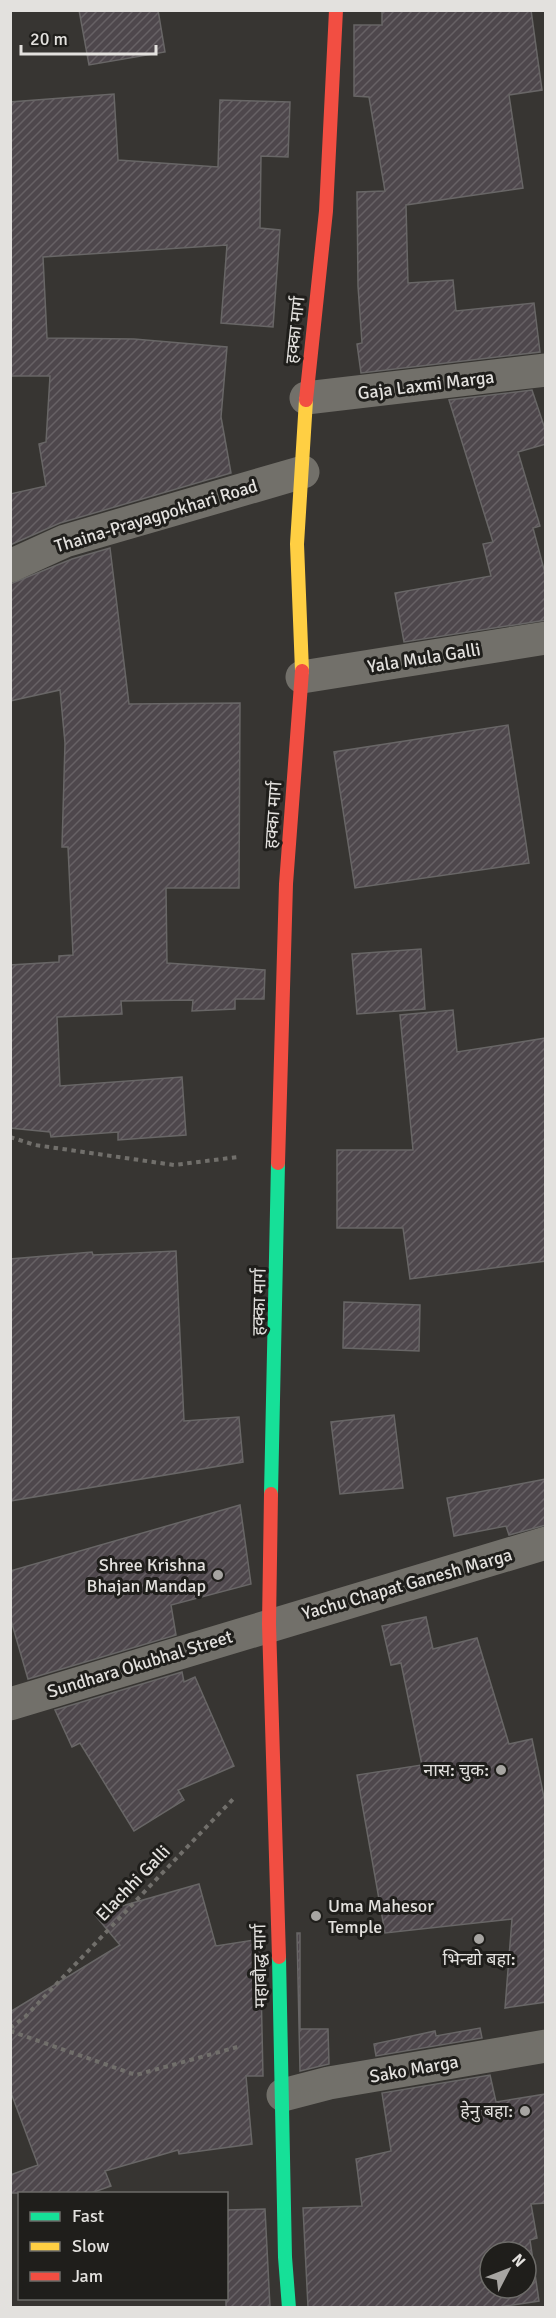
<svg xmlns="http://www.w3.org/2000/svg" width="556" height="2318" viewBox="0 0 556 2318" font-family="Signika,'Noto Sans Devanagari',sans-serif">
  <defs>
    <pattern id="building-hatch" width="6" height="6" patternUnits="userSpaceOnUse" patternTransform="scale(1.5)"><rect width="6" height="6" fill="#4e474c"/><path d="M-1 1l2-2M0 6l6-6M5 7l2-2" fill="none" stroke="#676165"/></pattern>
  </defs>
  <rect width="100%" height="100%" fill="#373532"/>
  <g fill="url(#building-hatch)" stroke="#686666" stroke-width="1.5" fill-rule="evenodd">
    <polygon points="79,10 158,10 165,52 89,65"/>
    <polygon points="382,10 531,10 542,90 509,95 523,188 406,205 408,283 453,280 456,311 534,303 540,352 361,373 357,344 362,343 358,286 357,192 385,191 369,97 354,96 354,25 382,25"/>
    <polygon points="114,94 118,160 218,167 220,100 290,102 288,157 261,156 260,228 280,230 273,327 221,323 227,245 43,257 47,338 134,339 227,347 221,417 231,473 60,523 10,545 10,494 46,486 39,444 46,442 50,376 10,376 10,102"/>
    <polygon points="532,390 546,432 546,444 518,452 540,526 533,528 546,577 546,620 404,642 395,593 491,576 483,544 493,542 449,400"/>
    <polygon points="110,548 129,704 240,703 239,888 166,888 167,963 265,970 264,999 235,999 235,1009 192,1011 193,1000 121,1001 122,1014 57,1017 60,1086 182,1077 186,1135 118,1140 118,1132 51,1137 50,1132 10,1128 10,965 59,962 59,956 73,955 68,847 62,847 65,743 60,690 10,701 10,584 72,559"/>
    <polygon points="508,725 529,863 355,888 334,752"/>
    <polygon points="421,949 425,1009 357,1014 352,954"/>
    <polygon points="453,1010 457,1052 546,1038 546,1261 410,1279 403,1228 337,1228 337,1150 413,1150 400,1015"/>
    <polygon points="176,1251 184,1421 239,1417 243,1462 10,1501 10,1259 92,1252 93,1255"/>
    <polygon points="344,1302 420,1305 419,1351 343,1348"/>
    <polygon points="394,1415 403,1488 340,1494 331,1422"/>
    <polygon points="546,1479 546,1525 509,1535 506,1526 454,1536 447,1498"/>
    <polygon points="240,1505 251,1584 171,1605 176,1635 28,1679 10,1617 10,1571"/>
    <polygon points="426,1617 433,1649 477,1638 509,1744 532,1739 546,1807 546,2002 505,2008 512,1919 385,1933 357,1775 422,1765 401,1663 391,1665 382,1626"/>
    <polygon points="182,1672 184,1682 195,1677 234,1766 178,1790 184,1800 134,1831 80,1743 72,1747 55,1710"/>
    <polygon points="199,1884 216,1946 260,1939 263,2076 246,2076 252,2144 179,2154 178,2150 105,2171 111,2186 91,2193 10,2193 10,2175 38,2165 10,2090 10,2012 120,1945 94,1914"/>
    <polygon points="297,1933 300,1933 300,2029 328,2029 329,2064 300,2071"/>
    <polygon points="480,2028 482,2038 376,2056 374,2044 435,2031 436,2036"/>
    <path d="M490,2075L496,2102L546,2094V2203L531,2204L537,2238L530,2240L539,2301L499,2307H308L303,2208L362,2206L356,2159L391,2151L382,2093ZM490,2252H526V2288H490Z"/>
    <polygon points="265,2209 270,2307 226,2307 226,2210"/>
  </g>
  <g fill="none" stroke-linecap="round" stroke-linejoin="round">
    <g stroke="#716f6b" stroke-width="4" stroke-dasharray="4.5 4.5" stroke-linecap="butt">
      <polyline points="10,1137 35,1145 174,1165 238,1157"/>
      <polyline points="10,2028 25,2017 235,1797"/>
      <polyline points="10,2031 136,2075 241,2046"/>
    </g>
    <g stroke="#72706a" stroke-width="33">
      <polyline points="306,398 546,370"/>
      <polyline points="10,566 65,541 303,472"/>
      <polyline points="302,677 546,638"/>
      <polyline points="10,1704 546,1543"/>
      <polyline points="283,2095 329,2083 546,2046"/>
    </g>
    <g stroke="#16e098" stroke-width="14">
      <polyline points="271,1494 278,1163"/>
      <polyline points="279,1957 285,2257 289,2308"/>
    </g>
    <polyline stroke="#ffcf43" stroke-width="14" points="302,671 297,544 306,400"/>
    <g stroke="#f24e42" stroke-width="14">
      <polyline points="306,400 326,211 336,10"/>
      <polyline points="278,1163 286,884 302,671"/>
      <polyline points="271,1494 269,1624 279,1957"/>
    </g>
  </g>
  <g fill="#a7a5a2" stroke="#1f1e1b" stroke-width="2">
    <circle cx="218" cy="1575" r="6"/>
    <circle cx="501" cy="1770" r="6"/>
    <circle cx="316" cy="1916" r="6"/>
    <circle cx="479" cy="1939" r="6"/>
    <circle cx="525" cy="2111" r="6"/>
  </g>
  <g text-anchor="middle" dominant-baseline="central" stroke-width="6" stroke-linejoin="round" paint-order="stroke">
    <g font-size="18" fill="#e3e1de" stroke="#1f1e1b">
      <text transform="translate(295 330) rotate(-84)">हक्का मार्ग</text>
      <text transform="translate(426 385) rotate(-7)">Gaja Laxmi Marga</text>
      <text transform="translate(156 516) rotate(-17)">Thaina-Prayagpokhari Road</text>
      <text transform="translate(424 658) rotate(-9)">Yala Mula Galli</text>
      <text transform="translate(273 815) rotate(-86)">हक्का मार्ग</text>
      <text transform="translate(259 1302) rotate(-89)">हक्का मार्ग</text>
      <text transform="translate(407 1584) rotate(-16)">Yachu Chapat Ganesh Marga</text>
      <text transform="translate(140 1664) rotate(-17)">Sundhara Okubhal Street</text>
      <text transform="translate(133 1883) rotate(-46)">Elachhi Galli</text>
      <text transform="translate(260 1966) rotate(-91)">महाबौद्ध मार्ग</text>
      <text transform="translate(414 2069) rotate(-10)">Sako Marga</text>
    </g>
    <g font-size="18" fill="#e3e1de" stroke="#1f1e1b" text-anchor="end">
      <text x="206" y="1565">Shree Krishna<tspan x="206" dy="21">Bhajan Mandap</tspan></text>
      <text x="489" y="1770">नास: चुक:</text>
      <text x="328" y="1906" text-anchor="start">Uma Mahesor<tspan x="328" dy="21">Temple</tspan></text>
      <text x="479" y="1959" text-anchor="middle">भिन्द्यो बहा:</text>
      <text x="513" y="2111">हेनु बहा:</text>
    </g>
  </g>
  <rect width="556" height="2318" fill="none" stroke="#e3e1de" stroke-width="24"/>
  <rect x="18" y="2192" width="210" height="108" fill="#1f1e1b" stroke="#6d6c69" stroke-width="1.5"/>
  <rect x="30" y="2212" width="30" height="9" fill="#16e098" stroke="#6d6c69" stroke-width="1.5"/>
  <text x="72" y="2222" font-size="18" fill="#e3e1de">Fast</text>
  <rect x="30" y="2242" width="30" height="9" fill="#ffcf43" stroke="#6d6c69" stroke-width="1.5"/>
  <text x="72" y="2252" font-size="18" fill="#e3e1de">Slow</text>
  <rect x="30" y="2272" width="30" height="9" fill="#f24e42" stroke="#6d6c69" stroke-width="1.5"/>
  <text x="72" y="2282" font-size="18" fill="#e3e1de">Jam</text>
  <g transform="translate(508 2270) rotate(48)"><circle r="28" fill="#1f1e1b" stroke="#6d6c69" stroke-width="1.5"/>
  <path d="M0-4.5L10 22L0 15L-10 22Z" fill="#a7a5a2"/>
  <text y="-9" font-size="16" font-weight="bold" text-anchor="middle" fill="#e3e1de">N</text>
  </g>
  <path d="M21 45v9h135v-9" fill="none" stroke="#e3e1de" stroke-width="3"/>
  <text x="30" y="45" font-size="18" fill="#e3e1de" stroke="#1f1e1b" stroke-width="4.5" paint-order="stroke">20 m</text>
</svg>
